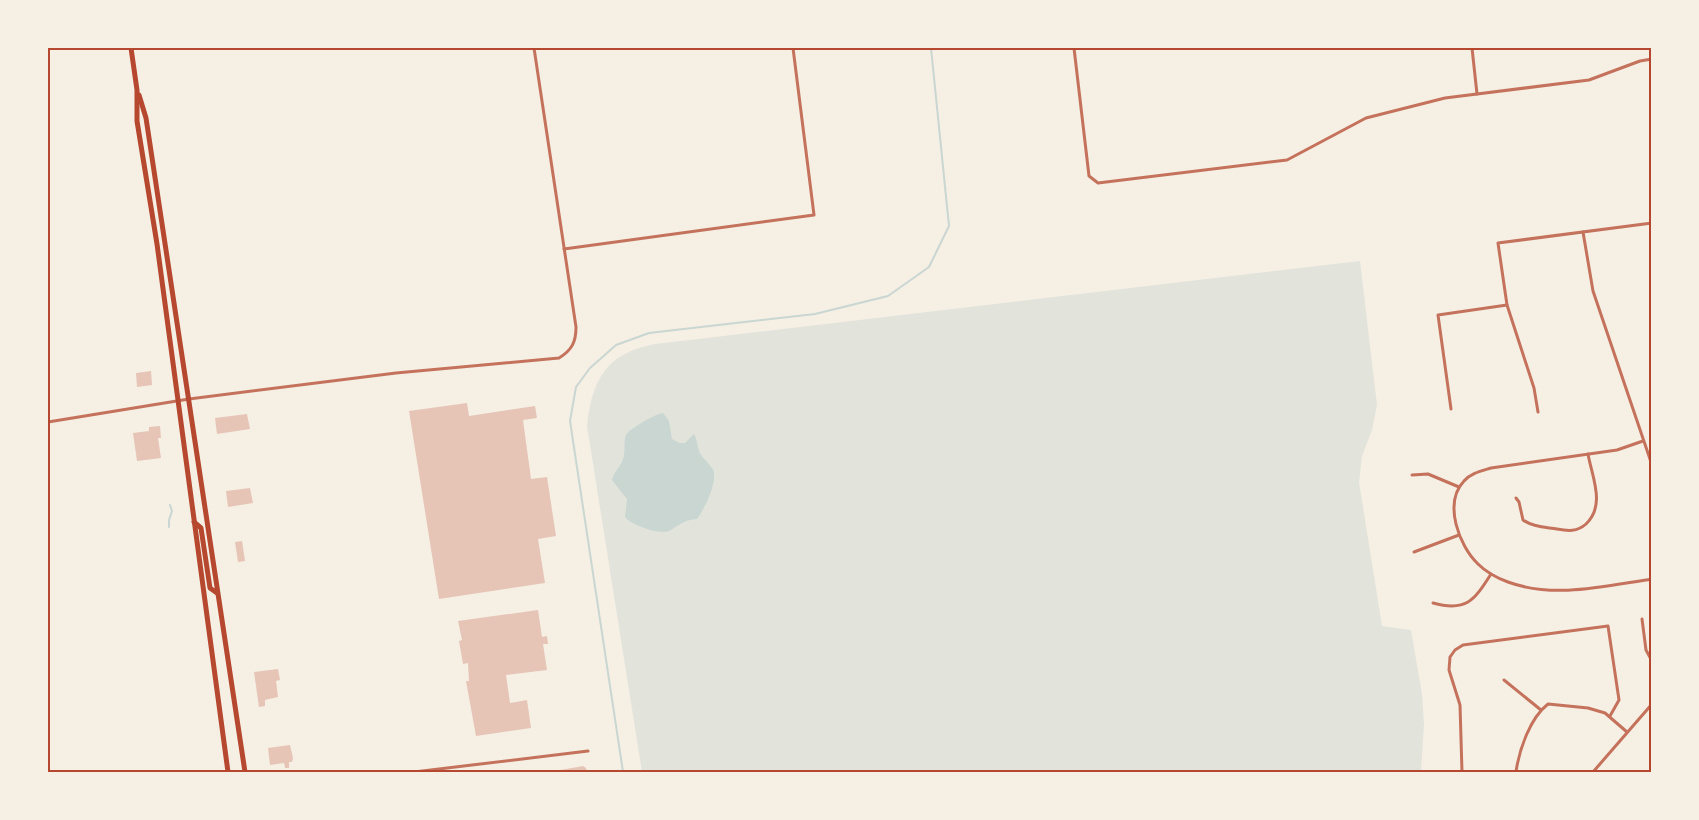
<svg xmlns="http://www.w3.org/2000/svg" width="1699" height="820" viewBox="0 0 1699 820" font-family="'Work Sans',sans-serif">
  <rect width="100%" height="100%" fill="#f6efe4"/>
  <path fill="#e2e4dc" d="M1360,261L1377,405L1372,430L1362,456L1359,482L1382,626L1411,630L1422,694L1424,724L1421,772H642L587,426C592,380 606,353 655,344Z"/>
  <path fill="#c9d6d2" d="M663,413L669,421L672,439L680,443H685L694,434C697,439 697,446 700,453C703,459 708,462 712,468C720,478 704,510 697,519C685,520 680,524 671,530C661,536 636,526 628,520L625,517L627,499L612,480C614,471 621,467 623,459C626,452 623,442 626,435C629,429 655,414 663,413Z"/>
  <g fill="none" stroke-linecap="round" stroke-linejoin="round">
    <g stroke="#c9d6d2" stroke-width="2">
      <polyline points="169,527 169,520 172,511 170,505"/>
      <polyline points="623,772 570,421 576,387 590,368 616,345 649,333 815,314 888,296 929,267 949,226 931,48"/>
    </g>
  </g>
  <g fill="#e6c5b7">
    <polygon points="151,371 152,385 137,387 136,373"/>
    <polygon points="467,403 469,416 535,406 537,418 523,420 531,479 547,477 556,536 538,539 545,583 439,599 409,411"/>
    <polygon points="247,414 250,429 217,434 215,418"/>
    <polygon points="160,426 161,438 158,438 161,458 137,461 133,433 149,431 149,427"/>
    <polygon points="250,488 253,503 228,507 226,491"/>
    <polygon points="242,541 245,561 238,562 235,542"/>
    <polygon points="538,610 542,637 547,636 548,644 543,644 547,670 506,675 510,703 527,700 531,728 476,736 466,681 469,681 468,663 463,664 459,641 462,640 458,621"/>
    <polygon points="278,669 280,680 276,681 278,697 265,700 265,706 259,707 254,672"/>
    <polygon points="290,745 293,758 292,762 289,762 289,768 285,768 284,763 270,765 268,748"/>
    <polygon points="583,766 586,768 587,772 549,772"/>
  </g>
  <g fill="none" stroke-linecap="round" stroke-linejoin="round">
    <g stroke="#c5725c" stroke-width="3">
      <polyline points="1074,48 1089,176 1098,183 1287,160 1366,118 1445,98 1589,80 1640,61 1652,59"/>
      <polyline points="1472,48 1477,94"/>
      <polyline points="1583,232 1593,291 1652,465"/>
      <polyline points="564,249 814,215 793,48"/>
      <polyline points="1451,409 1438,315 1507,305"/>
      <polyline points="1538,412 1534,388 1507,305 1498,243 1652,223"/>
      <path d="M48,422L189,399L396,373L559,358C572,350 576,342 576,327L534,48"/>
      <path d="M1643,441L1617,450L1491,468C1481,471 1471,473 1464,481C1443,503 1459,546 1478,564C1486,572 1497,578 1508,582C1554,599 1605,586 1652,579"/>
      <polyline points="1412,475 1428,474 1459,487"/>
      <path d="M1516,498L1519,502L1523,520C1533,527 1545,527 1557,529C1568,531 1577,532 1586,524C1606,505 1592,477 1588,454"/>
      <polyline points="1414,552 1459,535"/>
      <path d="M1433,603C1466,612 1474,601 1491,574"/>
      <polyline points="1642,619 1646,650 1652,661"/>
      <polyline points="1504,680 1541,710"/>
      <polyline points="414,772 588,751"/>
      <polyline points="1462,772 1460,705 1449,670 1450,657 1455,650 1463,645 1608,626 1619,700 1610,716"/>
      <path d="M1516,772C1519,750 1530,718 1548,704L1588,708L1605,713L1627,732"/>
      <polyline points="1593,772 1652,704"/>
    </g>
    <g stroke="#b5482f" stroke-width="5">
      <polyline points="131,48 137,90 137,121 157,244 228,772"/>
      <polyline points="139,95 146,118 245,772"/>
      <polyline points="194,522 201,528 210,588 217,593"/>
    </g>
  </g>
  <rect width="1699" height="820" fill="none" stroke="#f6efe4" stroke-width="98"/>
  <rect x="49" y="49" width="1601" height="722" fill="none" stroke="#b5482f" stroke-width="2"/>
</svg>
